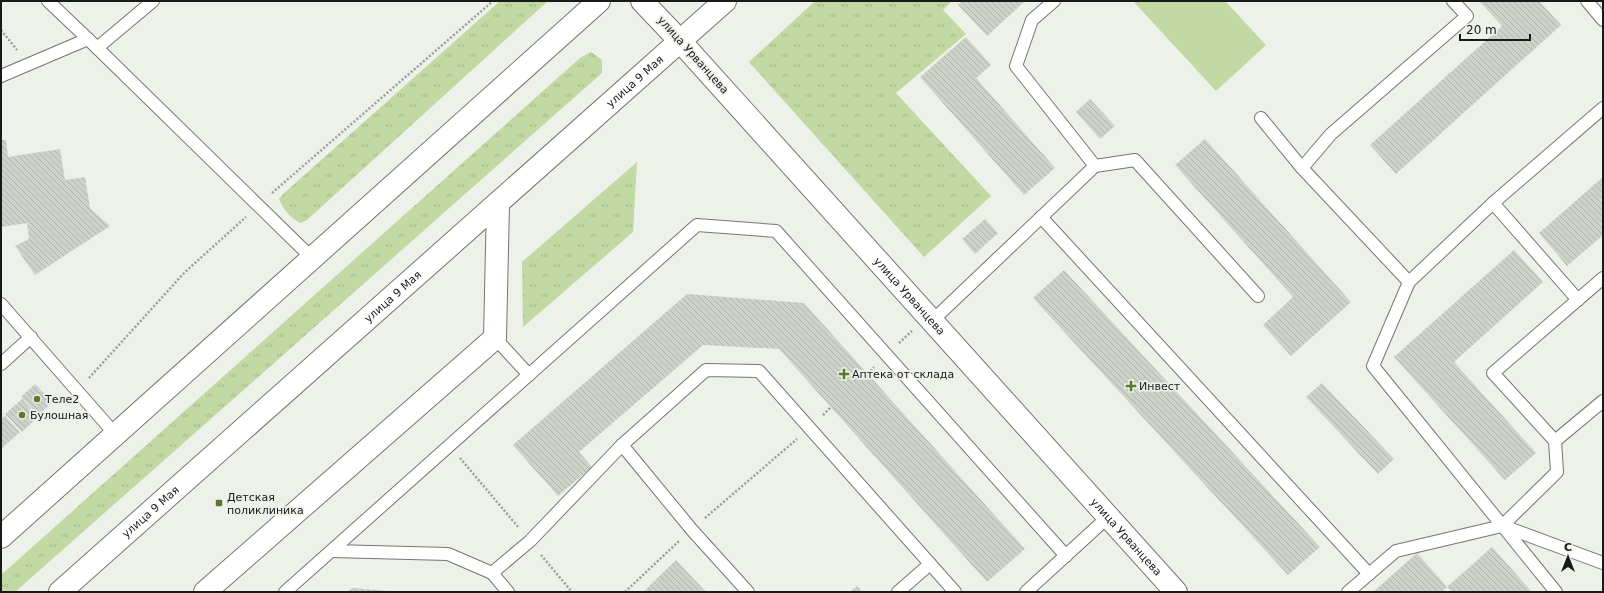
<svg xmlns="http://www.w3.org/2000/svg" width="1604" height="593" viewBox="0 0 1604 593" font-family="'DejaVu Sans',sans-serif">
  <defs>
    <pattern id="grass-tufts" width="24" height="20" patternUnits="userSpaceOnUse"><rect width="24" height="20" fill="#c1d9a3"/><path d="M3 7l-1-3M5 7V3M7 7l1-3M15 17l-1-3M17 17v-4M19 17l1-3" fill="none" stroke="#a5ba8c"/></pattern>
    <pattern id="building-back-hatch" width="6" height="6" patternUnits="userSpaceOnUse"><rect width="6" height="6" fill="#ced2ca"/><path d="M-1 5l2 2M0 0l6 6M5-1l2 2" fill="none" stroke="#b0b4ad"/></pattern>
  </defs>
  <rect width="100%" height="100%" fill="#edf1e9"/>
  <g fill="url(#grass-tufts)">
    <path d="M500,1H548L307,220L301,223C291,219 283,209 279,199L283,194Z"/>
    <polygon points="815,1 952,1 943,10 966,34 896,93 991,196 924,257 749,62"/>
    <polygon points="591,52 602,60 602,73 15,592 1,592 1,575 580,58"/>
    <polygon points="637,162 633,232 523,327 522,262"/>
  </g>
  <polygon fill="#c1d9a3" points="1133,1 1225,1 1266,45 1216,91"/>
  <g fill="url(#building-back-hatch)">
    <polygon points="962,1 1025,1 987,36 958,5"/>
    <polygon points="1479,1 1539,1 1561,25 1396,174 1370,145 1502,26"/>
    <polygon points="966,37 991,65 976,78 1055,168 1024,195 920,77"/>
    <polygon points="1090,99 1115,126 1100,139 1076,112"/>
    <polygon points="1205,139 1351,302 1291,356 1263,325 1293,297 1175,165"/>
    <polygon points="1,140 6,140 8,157 60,149 65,180 85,177 90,208 110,226 35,275 15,246 29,239 27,223 1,227"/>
    <polygon points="1603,177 1603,235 1567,266 1539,233"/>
    <polygon points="985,219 998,233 975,254 962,239"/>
    <polygon points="1514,250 1543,282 1454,362 1536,453 1505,480 1394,357"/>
    <polygon points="1064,270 1320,547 1288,575 1033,298"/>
    <polygon points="687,294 804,303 1025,549 987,582 779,349 703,345 579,452 592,467 558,496 513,445"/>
    <polygon points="1322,383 1394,459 1378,474 1306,397"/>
    <polygon points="35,384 53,402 38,415 21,397"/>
    <polygon points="22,399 38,417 22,432 5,414"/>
    <polygon points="5,416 20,432 1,449 1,419"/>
    <polygon points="1492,547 1532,592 1452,592 1447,587 1442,592 1373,592 1417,553 1447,587"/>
    <polygon points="676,560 706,592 643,592"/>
    <polygon points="857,586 862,592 850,592"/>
    <polygon points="352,588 389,591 389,592 347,592"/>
  </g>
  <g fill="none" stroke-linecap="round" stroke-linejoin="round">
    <g stroke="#747870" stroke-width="14">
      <g id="lane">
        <polyline points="48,1 88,39"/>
        <polyline points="1054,1 1032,20 1016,66 1095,166 1135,160 1258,296"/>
        <polyline points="1587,1 1603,20"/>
        <polyline points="97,48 153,1"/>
        <polyline points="1,76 88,39 312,258"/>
        <polyline points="1261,118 1302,168 1409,282 1373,366 1556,592"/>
        <polyline points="1302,168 1331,134 1467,16 1453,1"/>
        <polyline points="1493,203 1578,300"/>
        <polyline points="1041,217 1369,574"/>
        <polyline points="1409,282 1493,203 1603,108"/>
        <polyline points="1,304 115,434"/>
        <polyline points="932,321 1095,166"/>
        <polyline points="495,338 529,375"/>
        <polyline points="1,364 31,337"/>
        <polyline points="1555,441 1603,401"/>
        <polyline points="622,445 692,530 748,592"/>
        <polyline points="1503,526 1603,563"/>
        <polyline points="332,551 448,554 492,573 508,592"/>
        <polyline points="492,573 530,541 622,445 706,370 759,371 955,592"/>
        <polyline points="285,592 697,225 776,231 1066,556"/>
        <polyline points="898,592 930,564"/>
        <polyline points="1026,592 1108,517"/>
        <polyline points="1348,592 1396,551 1502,526 1557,472 1555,441 1493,373 1603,278"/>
      </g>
    </g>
    <g stroke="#747870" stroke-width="24">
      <g id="street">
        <path id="s1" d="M680,41L1176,592"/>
        <polyline points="205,592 495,338 498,203"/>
      </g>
    </g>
    <g stroke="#747870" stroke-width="24">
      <g id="primary">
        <polyline points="642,1 680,41"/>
        <polyline points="1,537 599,1"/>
        <path id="s2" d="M60,592L725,1"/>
      </g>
    </g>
    <g stroke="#9c9f99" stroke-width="2.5" stroke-dasharray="2 2" stroke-linecap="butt">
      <polyline points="1,30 17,50"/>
      <polyline points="272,193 493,1"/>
      <polyline points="899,343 912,331"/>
      <polyline points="868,374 874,367"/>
      <polyline points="89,378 185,272 246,217"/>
      <polyline points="823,415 831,407"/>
      <polyline points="460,458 519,528"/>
      <polyline points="705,518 797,439"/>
      <polyline points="541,555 572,592"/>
      <polyline points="625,592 679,541"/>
    </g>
    <use href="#lane" stroke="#fff" stroke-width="12"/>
    <use href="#street" stroke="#fff" stroke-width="22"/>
    <use href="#primary" stroke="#fff" stroke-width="22"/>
  </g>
  <g fill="#5b782e" stroke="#edf1e9" stroke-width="1.5">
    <path d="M842 368h4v4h4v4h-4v4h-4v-4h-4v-4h4z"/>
    <path d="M1129 380h4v4h4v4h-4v4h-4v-4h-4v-4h4z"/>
    <circle cx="37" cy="399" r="4"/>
    <circle cx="22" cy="415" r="4"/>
    <rect x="215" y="499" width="8" height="8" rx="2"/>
  </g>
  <g text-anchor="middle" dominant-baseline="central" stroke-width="3.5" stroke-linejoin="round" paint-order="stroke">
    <g font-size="11" fill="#181a17" stroke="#edf1e9">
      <text transform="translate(693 55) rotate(48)">улица Урванцева</text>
      <text stroke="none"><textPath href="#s2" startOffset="769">улица 9 Мая</textPath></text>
      <text stroke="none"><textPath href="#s2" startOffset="445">улица 9 Мая</textPath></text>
      <text stroke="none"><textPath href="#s1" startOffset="343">улица Урванцева</textPath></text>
      <text stroke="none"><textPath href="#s2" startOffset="121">улица 9 Мая</textPath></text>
      <text stroke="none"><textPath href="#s1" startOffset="667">улица Урванцева</textPath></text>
    </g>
    <g font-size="11" fill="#181a17" stroke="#edf1e9" text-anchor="start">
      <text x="852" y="374">Аптека от склада</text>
      <text x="1139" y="386">Инвест</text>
      <text x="45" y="399">Теле2</text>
      <text x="30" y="415">Булошная</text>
      <text x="227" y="497">Детская<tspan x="227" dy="13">поликлиника</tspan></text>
    </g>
  </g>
  <rect width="1604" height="593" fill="none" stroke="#181a17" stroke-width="4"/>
  <g transform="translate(1568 557)" stroke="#edf1e9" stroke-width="3" paint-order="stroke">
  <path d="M0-3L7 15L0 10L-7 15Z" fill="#181a17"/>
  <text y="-6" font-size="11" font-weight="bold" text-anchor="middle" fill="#181a17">С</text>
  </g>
  <path d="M1460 34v6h70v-6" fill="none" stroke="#181a17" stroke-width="2"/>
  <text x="1466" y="34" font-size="12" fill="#181a17" stroke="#edf1e9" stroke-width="3" paint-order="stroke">20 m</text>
</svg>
